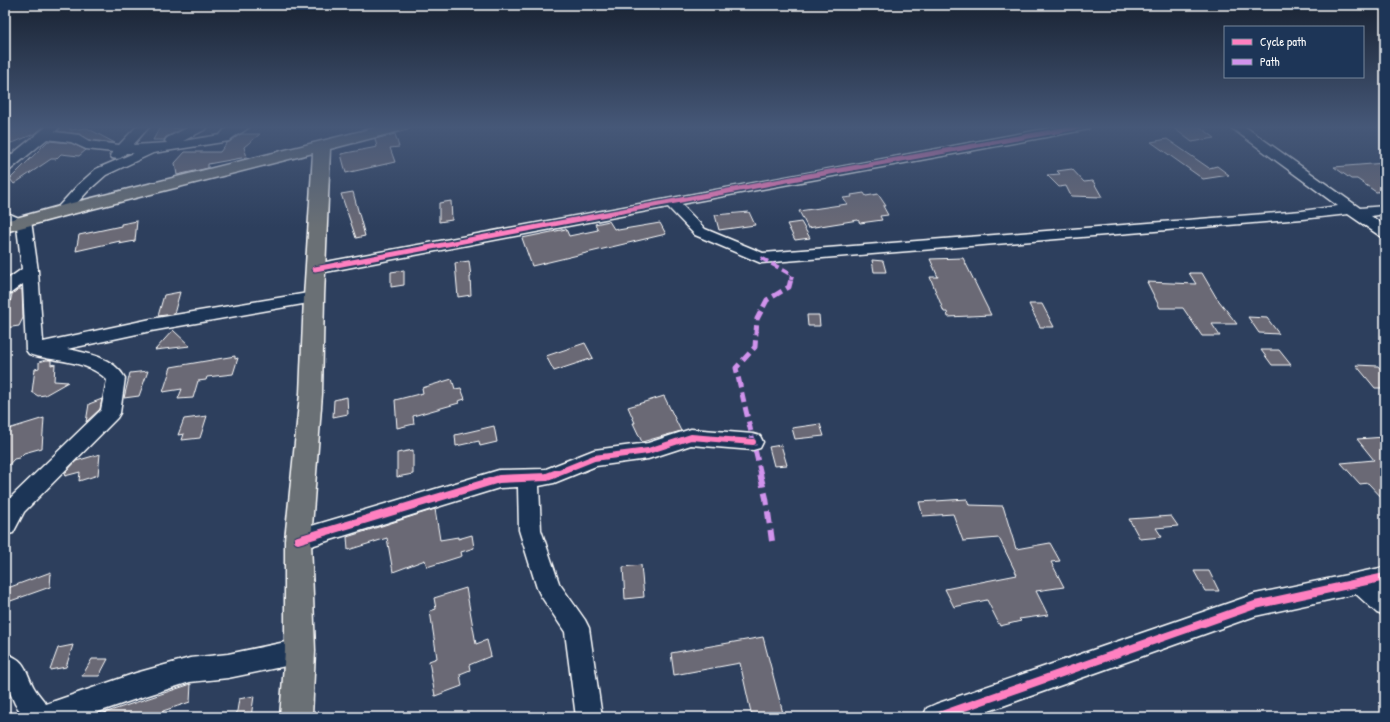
<svg xmlns="http://www.w3.org/2000/svg" width="1390" height="722" viewBox="0 0 1390 722" font-family="'Patrick Hand',sans-serif">
  <rect width="100%" height="100%" fill="#2d3f5d"/>
  <filter id="ink" filterUnits="userSpaceOnUse"><feTurbulence type="fractalNoise" baseFrequency=".025" numOctaves="2"/><feDisplacementMap in="SourceGraphic" scale="8" xChannelSelector="R" yChannelSelector="G"/><feConvolveMatrix kernelMatrix="1 2 1 2 8 2 1 2 1" color-interpolation-filters="sRGB"/></filter>
  <g filter="url(#ink)">
    <g fill="#6b6975" stroke="#fff">
      <polygon points="5,126 44,126 36,133 15,142 6,144"/>
      <polygon points="62,126 70,126 70,130 87,128 115,143 90,140 79,134 58,131"/>
      <polygon points="1171,126 1199,126 1215,138 1192,142"/>
      <polygon points="164,127 182,129 166,137 164,140 153,140 159,129"/>
      <polygon points="241,134 260,134 244,147 247,157 208,164 208,168 177,175 175,163 185,152 220,152 227,143"/>
      <polygon points="395,134 399,147 390,148 395,162 346,173 341,154 377,147 375,139"/>
      <polygon points="1167,139 1209,168 1217,166 1229,175 1203,179 1151,142"/>
      <polygon points="48,141 71,143 86,150 79,156 61,154 56,159 51,159 14,184 10,179"/>
      <polygon points="1385,163 1385,191 1376,192 1357,179 1351,179 1334,167"/>
      <polygon points="1072,169 1084,182 1093,181 1102,197 1071,196 1066,186 1059,187 1047,175 1060,174 1057,171"/>
      <polygon points="353,192 365,236 356,238 341,194"/>
      <polygon points="864,193 866,196 878,194 886,206 883,206 888,215 880,216 882,220 860,223 858,220 808,228 799,211 847,204 843,198 852,197 851,195"/>
      <polygon points="451,201 452,220 439,222 439,203"/>
      <polygon points="749,212 755,225 719,230 715,215"/>
      <polygon points="137,221 135,241 119,244 120,241 76,251 79,235 121,226 121,224"/>
      <polygon points="609,221 614,229 618,228 618,230 660,223 666,234 532,266 522,238 566,229 569,236 598,230 595,224"/>
      <polygon points="801,222 810,238 795,240 787,224"/>
      <polygon points="963,258 984,301 991,315 948,317 947,312 944,312 930,277 938,277 930,259"/>
      <polygon points="872,260 883,261 886,272 874,272"/>
      <polygon points="469,261 471,277 470,277 471,295 458,297 455,263"/>
      <polygon points="404,270 404,285 391,287 391,272"/>
      <polygon points="1189,273 1202,273 1216,297 1237,324 1212,324 1220,336 1202,336 1183,308 1160,308 1147,282 1196,284"/>
      <polygon points="18,289 22,289 23,318 19,326 5,328 5,308 9,307 12,294"/>
      <polygon points="180,292 174,314 158,316 164,295"/>
      <polygon points="1029,304 1042,304 1054,327 1040,327"/>
      <polygon points="807,315 819,315 820,326 808,326"/>
      <polygon points="1248,317 1267,318 1279,334 1259,333"/>
      <polygon points="173,330 190,346 155,350"/>
      <polygon points="585,343 593,358 554,371 546,356"/>
      <polygon points="1261,350 1279,350 1291,365 1272,365"/>
      <polygon points="235,356 235,359 238,358 233,374 207,377 206,380 198,381 193,398 178,399 182,389 163,392 171,367"/>
      <polygon points="46,360 51,360 51,365 55,364 54,381 68,382 45,395 38,396 32,392 35,369 39,368 39,362"/>
      <polygon points="1356,365 1378,366 1385,374 1385,388 1375,388"/>
      <polygon points="148,371 139,396 124,398 130,373"/>
      <polygon points="452,379 455,389 461,388 465,399 458,401 459,403 413,416 414,424 397,428 395,400 423,393 422,388"/>
      <polygon points="664,396 681,431 642,442 633,423 635,423 628,407"/>
      <polygon points="347,397 348,414 333,417 334,400"/>
      <polygon points="102,399 100,409 86,422 89,404"/>
      <polygon points="207,416 200,438 182,440 184,434 178,435 184,419"/>
      <polygon points="44,418 42,448 24,453 19,458 14,459 5,469 5,430"/>
      <polygon points="820,424 824,436 795,439 792,428"/>
      <polygon points="494,426 497,442 480,446 479,441 456,446 455,435"/>
      <polygon points="1385,437 1385,501 1368,483 1360,484 1341,463 1374,460 1357,439"/>
      <polygon points="781,445 787,465 774,466 769,447"/>
      <polygon points="413,450 413,474 397,477 397,453"/>
      <polygon points="100,454 98,475 79,481 80,472 65,476 66,472 76,461"/>
      <polygon points="967,499 969,505 1003,506 1016,549 1050,543 1060,561 1051,562 1064,587 1036,591 1048,615 1019,619 1021,621 1000,626 987,600 954,607 945,589 1017,575 999,538 963,541 953,514 923,516 919,502"/>
      <polygon points="435,509 440,540 458,537 458,539 472,535 474,548 461,552 462,556 427,567 425,560 393,572 387,538 348,550 347,537"/>
      <polygon points="1171,516 1178,526 1156,528 1162,537 1140,539 1129,519"/>
      <polygon points="641,565 644,597 625,599 623,567"/>
      <polygon points="1194,571 1209,571 1219,591 1205,591"/>
      <polygon points="51,572 50,587 5,603 5,589"/>
      <polygon points="466,588 476,644 487,640 491,656 469,665 470,670 460,674 462,686 435,696 429,661 437,658 430,611 436,609 434,598"/>
      <polygon points="763,637 784,717 752,717 740,663 674,675 671,653"/>
      <polygon points="73,645 66,667 50,670 58,648"/>
      <polygon points="92,659 108,659 99,676 82,676"/>
      <polygon points="191,684 190,702 163,711 162,717 98,717 98,715"/>
      <polygon points="254,696 251,717 236,717 239,699"/>
    </g>
    <g fill="none" stroke-linecap="round" stroke-linejoin="round">
      <g stroke="#fff" stroke-width="3">
        <g id="minor">
          <path d="M47,126H60L55,132L79,135L89,141L119,145L137,126H150L133,145L167,143L165,141L167,138L191,126H208L206,129L183,141L220,135L224,130L233,126H250C244,133 235,134 229,141L153,153L106,175L88,191L67,214L62,215L57,214L55,211L57,208L78,185L96,169L134,153H126C122,158 119,160 112,158L110,155L113,152L86,149L71,142L47,139L10,170L5,171V160Z"/>
          <polygon points="1061,126 1090,126 1088,129 1084,130 681,204 705,229 763,253 1302,211 1338,206 1229,126 1244,126 1360,208 1385,206 1385,214 1371,216 1385,226 1385,238 1380,236 1348,214 1302,219 761,263 695,235 668,207 315,274 309,273 307,269 309,265 315,264"/>
          <path d="M5,212L19,218L24,217L29,218L31,221L38,271L43,342L151,319L314,292L320,293L322,297L320,301L314,302L151,331L67,349C88,353 114,358 125,378L120,413L117,418L24,512L13,533L5,535V506L8,500L101,410L107,380C87,359 53,362 29,354L26,350L23,284L11,293L5,294V281L22,269L17,227L5,222Z"/>
          <polygon points="691,429 753,434 760,436 763,442 760,448 753,450 691,445 648,459 596,466 554,483 539,486 541,530 559,583 585,620 589,628 602,717 576,717 565,632 541,596 537,588 519,530 518,487 499,488 298,550 290,547 287,540 290,533 298,530 499,470 546,469 594,450 648,443"/>
          <polygon points="1385,567 1385,587 1383,588 1385,590 1385,616 1377,613 1356,594 1255,616 972,717 923,717 927,708 936,704 1255,594"/>
          <path d="M300,639L309,643L312,651L309,659L300,663L228,678L190,682L136,699L84,717H24L15,704L5,681V653C26,661 24,667 33,686C36,692 42,698 46,704L136,673L190,658L228,654Z"/>
        </g>
      </g>
      <g stroke="#fff" stroke-width="3">
        <polygon id="major" points="382,126 410,126 407,129 330,149 324,297 322,394 311,540 315,651 312,717 280,717 285,651 285,540 300,394 304,297 313,153 68,215 5,232 5,221 56,207"/>
      </g>
      <use href="#minor" fill="#1d3557" fill-rule="evenodd"/>
      <use href="#major" fill="#6a7074" fill-rule="evenodd"/>
      <polyline stroke="#d193ec" stroke-width="4" stroke-dasharray="8 4" stroke-linecap="butt" points="761,258 792,275 791,280"/>
      <polyline stroke="#d193ec" stroke-width="5" stroke-dasharray="10 5" stroke-linecap="butt" points="761,475 736,368 755,347 757,319 767,300 789,287 791,279"/>
      <polyline stroke="#d193ec" stroke-width="6" stroke-dasharray="13 6" stroke-linecap="butt" points="760,474 766,498 772,541"/>
      <g stroke="#1d3557" stroke-width="7">
        <polyline id="cycleway-far2" points="315,269 808,176 1084,126"/>
      </g>
      <g stroke="#1d3557" stroke-width="8">
        <polyline id="cycleway-far1" points="552,475 594,458 648,451 691,437 753,442"/>
      </g>
      <g stroke="#1d3557" stroke-width="10">
        <g id="cycleway">
          <polyline points="298,540 499,479 547,477 555,474"/>
          <polyline points="936,717 1255,605 1385,577"/>
        </g>
      </g>
      <use href="#cycleway-far2" stroke="#ff80c0" stroke-width="5"/>
      <use href="#cycleway-far1" stroke="#ff80c0" stroke-width="6"/>
      <use href="#cycleway" stroke="#ff80c0" stroke-width="8"/>
    </g>
  </g>
  <linearGradient id="sky" x2="0" y2="1"><stop stop-color="#192333"/><stop offset="0.56" stop-color="#465878"/><stop offset="1" stop-color="#465878" stop-opacity="0"/></linearGradient>
  <rect width="1390" height="227" fill="url(#sky)"/>
  <rect width="1390" height="722" fill="none" stroke="#1d3557" stroke-width="20"/>
  <rect x="10" y="10" width="1370" height="702" fill="none" stroke="#fff" stroke-width="1.5" filter="url(#ink)"/>
  <rect x="1224" y="26" width="140" height="52" fill="#1d3557" stroke="#77869a"/>
  <rect x="1232" y="39" width="20" height="6" fill="#ff80c0" stroke="#77869a"/>
  <text x="1260" y="46" font-size="12" fill="#ffffff">Cycle path</text>
  <rect x="1232" y="59" width="20" height="6" fill="#d193ec" stroke="#77869a"/>
  <text x="1260" y="66" font-size="12" fill="#ffffff">Path</text>
</svg>
